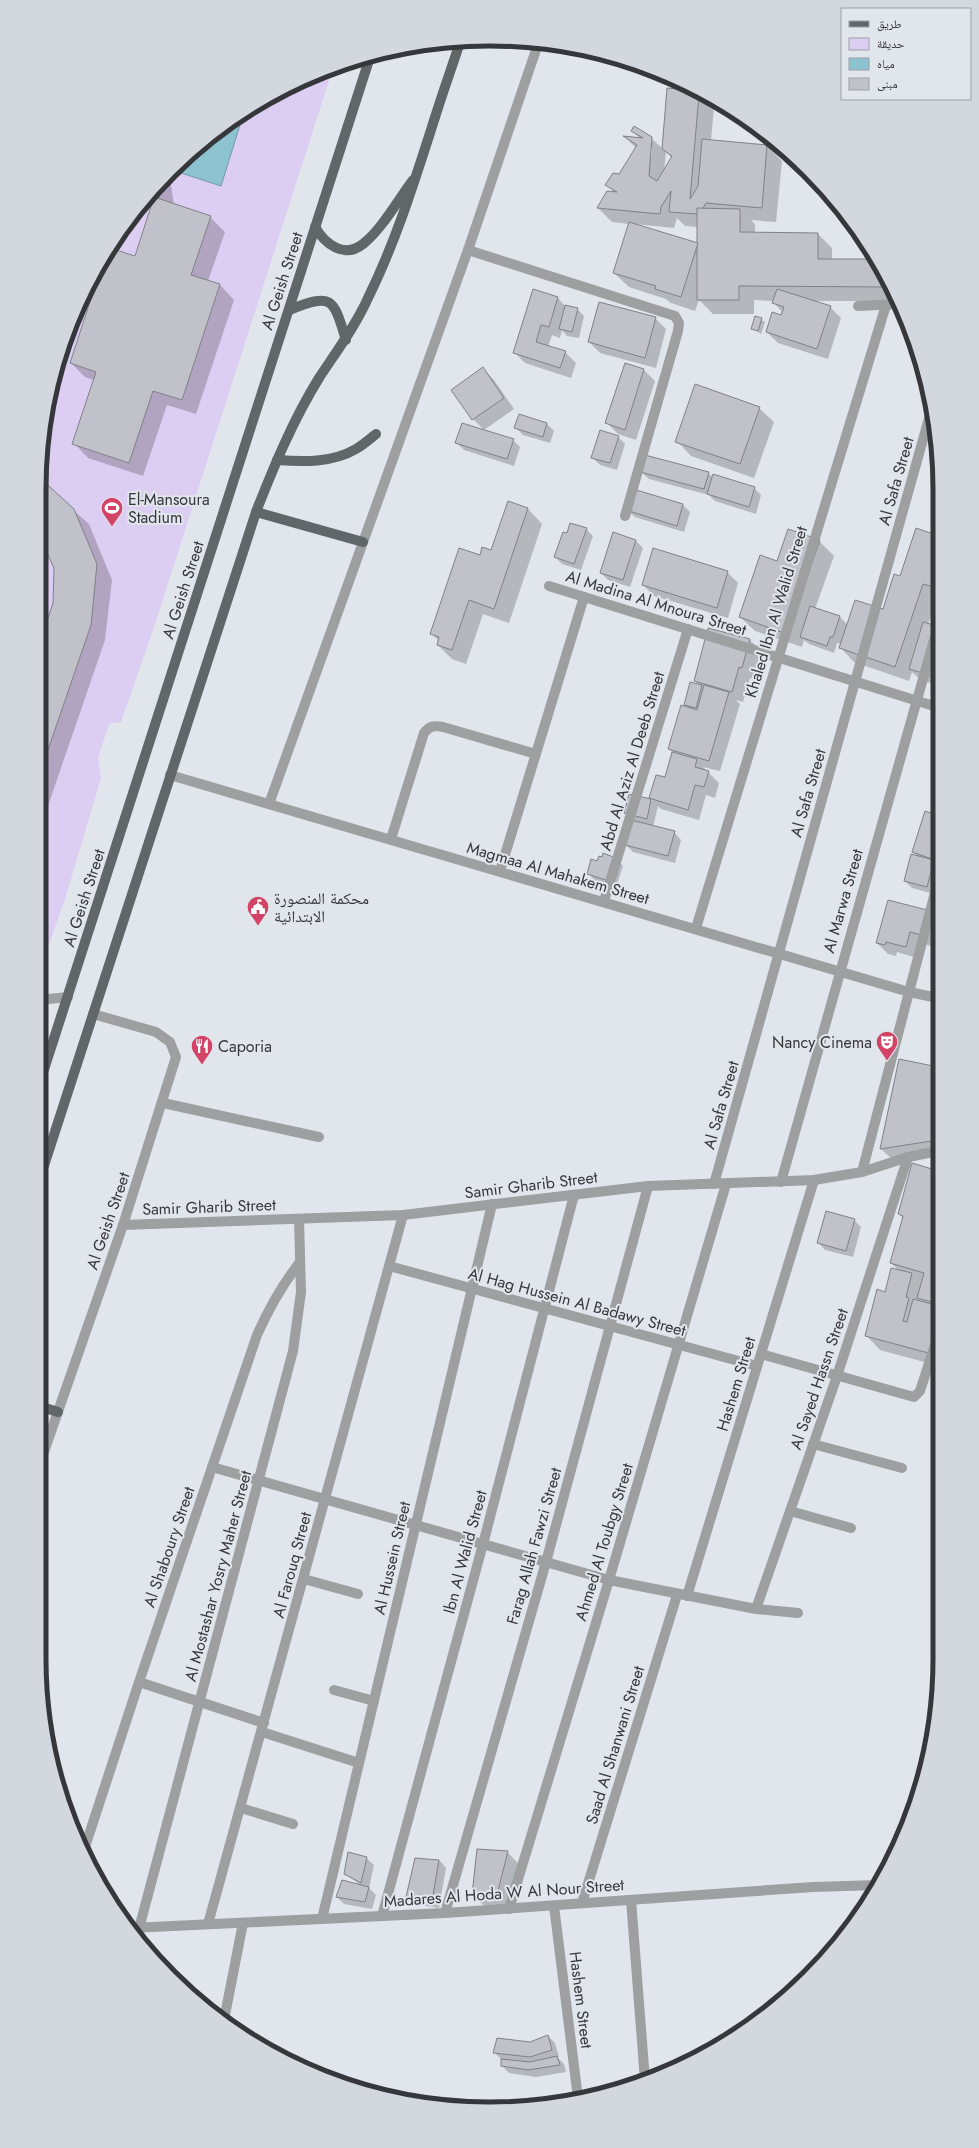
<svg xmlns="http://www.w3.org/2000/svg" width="979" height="2148" viewBox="0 0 979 2148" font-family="Jost,'Noto Naskh Arabic',sans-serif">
  <rect width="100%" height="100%" fill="#e1e5ec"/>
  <polygon fill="#dccdf2" points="333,68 154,627 121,722 109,724 98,758 101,778 65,899 39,973 39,489 48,402 73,317 115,239 171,171 239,115 317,73"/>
  <polygon fill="#8dc3d1" stroke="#7399a4" points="244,112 221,186 172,170 239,115"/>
  <g fill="#0003" fill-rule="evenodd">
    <path d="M668,89L692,91L707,99L714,106L711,141L767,146L782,161L776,222L751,220L755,224V233L818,234L832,248V260H873L897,301H812L830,307L841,318L828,359L778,343L767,332L782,316L783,313L774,303V301L754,300V314H713L699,300L695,311L671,303L666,299L629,287L614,273L629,224L612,222L598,208L615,193L607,185L619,175L636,148L626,138L641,139L632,131L651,138L663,149ZM650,148H652L651,160L649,159ZM666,152L672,158L664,171ZM677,218L685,226L698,227V245L635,224L674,228Z"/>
    <polygon points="171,171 170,179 174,205 210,217 225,232 208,281 220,285 234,300 196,414 167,405 143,476 88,458 74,443 94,380 85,377 71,363 136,257 152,207 141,207"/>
    <polygon points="534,291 558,298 565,306 577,309 584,316 579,338 567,336 562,330 560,338 552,335 548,347 565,352 576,363 571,378 525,363 514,352"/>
    <polygon points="756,317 765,322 761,334 752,328"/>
    <polygon points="655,318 666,329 656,368 600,353 589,342"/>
    <polygon points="625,364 644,370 655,381 636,440 618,434 607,423"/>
    <polygon points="483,369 494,380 514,409 484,430 473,419 452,390"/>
    <polygon points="759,408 774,422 754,478 691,456 677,441"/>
    <polygon points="547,424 554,431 550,443 523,435 516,428"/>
    <polygon points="618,437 625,444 617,470 600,465 592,457"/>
    <polygon points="513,440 520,447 514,466 464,450 457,443"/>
    <polygon points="641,472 708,473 713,477 754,488 761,495 756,514 715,501 709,495 649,479"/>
    <polygon points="40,480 89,524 112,580 105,640 39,832 39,648 54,604 55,568 39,534"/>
    <polygon points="634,490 683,505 690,512 684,532 635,517 627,510"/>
    <polygon points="508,502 528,509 542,524 509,623 483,614 466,664 452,659 438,645 439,641 432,634 480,556 492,551"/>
    <polygon points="586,529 593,536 581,570 562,564 555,557 568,534"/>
    <polygon points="917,529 936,536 937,600 928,624 937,627 937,685 921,680 912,672 909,681 854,662 840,647 841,644 837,643 834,653 809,644 804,640 802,647 755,631 740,617 778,562 819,541 834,556 815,609 840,617 848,625 883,610 900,578"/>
    <polygon points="614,534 636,541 643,548 630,587 608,580 601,573"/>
    <polygon points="727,572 738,583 728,618 654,596 643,585"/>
    <polygon points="750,640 761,651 753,679 750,678 743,702 736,700 740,704 720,771 703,767 719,783 715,798 706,795 699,820 661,809 658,806 653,827 674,832 681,840 675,863 633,852 626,845 629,795 653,801 650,798 665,778 673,753 669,749 689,709 685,704 699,685 695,681"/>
    <polygon points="937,795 938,879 934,894 912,888 905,881 919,857 913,852 936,815 932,811"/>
    <polygon points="616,859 623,866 616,887 595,881 588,873 598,862"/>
    <polygon points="927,911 938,922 931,946 921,943 917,958 897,952 896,956 888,954 877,943"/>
    <polygon points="900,1060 938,1068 938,1156 896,1163 881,1149"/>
    <polygon points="938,1159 939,1366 880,1350 866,1335 885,1293 899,1271 891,1263 903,1218 899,1214 932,1170"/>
    <polygon points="854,1220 861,1227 853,1257 825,1250 818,1242"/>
    <polygon points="507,1852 518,1863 507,1905 484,1906 473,1895"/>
    <polygon points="366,1858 374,1865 369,1888 376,1895 372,1909 344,1904 337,1897 359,1884 345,1873"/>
    <polygon points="439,1860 446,1868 439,1908 414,1904 407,1897"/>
    <polygon points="548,2036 555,2043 559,2057 557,2057 564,2064 566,2072 536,2077 509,2073 502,2066 502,2060 495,2053 530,2043"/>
  </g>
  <g fill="#c1c2c9" stroke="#808187">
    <polygon points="667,88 690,90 699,95 690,199 698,186 702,139 767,145 762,208 706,203 698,217 698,214 669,212 671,191 661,207 660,214 597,208 607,191 617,192 605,185 613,173 619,174 637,145 623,136 643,138 631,131 634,126 652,137 649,176 657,181 672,156 662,149"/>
    <polygon points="159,185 160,190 155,191"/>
    <polygon points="154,197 211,216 191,275 220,284 182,400 153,391 129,463 72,444 96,372 70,363 104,259 110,248 135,256"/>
    <polygon points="697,208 740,209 740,232 818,233 818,259 872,259 888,287 739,286 739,300 697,300"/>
    <polygon points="629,222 698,243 681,297 655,289 656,286 613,273"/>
    <polygon points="533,289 558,297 549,327 541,325 536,342 566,351 560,368 513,353"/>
    <polygon points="777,289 831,306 817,349 766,332 772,312 781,315 784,307 772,303"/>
    <polygon points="599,302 656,317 645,358 588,342"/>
    <polygon points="565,305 578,308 572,332 559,329"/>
    <polygon points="755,316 762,318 758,331 751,329"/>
    <polygon points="625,363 644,369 625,430 605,423"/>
    <polygon points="483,367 504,398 472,420 451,390"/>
    <polygon points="695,384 760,407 740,464 675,442"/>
    <polygon points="519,414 547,423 543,437 514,428"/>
    <polygon points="462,423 514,439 507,459 455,443"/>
    <polygon points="600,430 619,436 610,463 591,458"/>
    <polygon points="645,455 709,472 704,489 640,472"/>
    <polygon points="713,474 755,487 749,507 707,494"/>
    <polygon points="40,478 74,509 97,564 91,625 39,776 39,645 53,603 54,568 39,536"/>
    <polygon points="633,489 683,504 677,526 626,510"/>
    <polygon points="508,501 528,508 494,609 469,600 452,650 437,645 439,637 430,634 459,548 480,555 482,547 491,550"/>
    <polygon points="570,523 587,528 574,564 554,557 563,532 567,533"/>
    <polygon points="916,528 936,535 937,588 923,584 895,667 839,648 855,600 883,609 894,574 900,576"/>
    <polygon points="788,529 820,540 787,634 739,617 760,555 777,561"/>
    <polygon points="613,532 636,540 623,580 600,573"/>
    <polygon points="653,548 728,571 717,608 642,585"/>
    <polygon points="810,606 840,616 833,637 830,637 827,646 800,637"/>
    <polygon points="923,622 937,626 937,662 933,676 909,669"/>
    <polygon points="708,628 750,639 742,668 739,667 732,692 694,681"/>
    <polygon points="690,682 702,685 696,708 684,705"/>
    <polygon points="704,685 729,692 709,761 668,749 681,705 697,710"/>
    <polygon points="672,752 697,759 695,767 709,771 704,787 695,785 688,810 649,798 656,775 665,777"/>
    <polygon points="937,792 937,814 931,811"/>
    <polygon points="629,794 651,799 647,819 624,813"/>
    <polygon points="925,811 937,815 937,853 935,860 912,852"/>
    <polygon points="631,820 675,831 668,856 625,845"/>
    <polygon points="603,853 616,858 609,881 587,874 591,859 597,861 599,856 602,857"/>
    <polygon points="911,854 934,860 927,887 904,881"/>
    <polygon points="888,900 927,910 921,935 910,932 906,947 886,942 885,945 876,943"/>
    <polygon points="899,1059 938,1067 938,1140 880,1149"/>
    <polygon points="938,1157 939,1240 935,1253 939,1254 939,1304 917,1298 924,1273 890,1263 903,1216 898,1214 912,1163 932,1169"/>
    <polygon points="826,1211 855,1219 846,1251 817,1243"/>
    <polygon points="891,1268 912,1273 906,1297 909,1298 903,1321 907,1322 913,1299 939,1306 939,1343 936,1355 865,1336 877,1289 885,1292"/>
    <polygon points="477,1849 508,1851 497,1895 472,1895"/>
    <polygon points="348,1852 367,1857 361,1883 344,1874"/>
    <polygon points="415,1858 439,1860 432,1901 406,1897"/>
    <polygon points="342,1880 369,1887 365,1902 336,1897"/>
    <polygon points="548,2035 552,2050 530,2057 493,2053 497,2038 530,2042"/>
    <polygon points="557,2056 560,2065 528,2070 501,2066 501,2059 530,2062"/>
    <polygon points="488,2101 519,2107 486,2109"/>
    <polygon points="551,2102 552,2104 549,2105 525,2106"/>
  </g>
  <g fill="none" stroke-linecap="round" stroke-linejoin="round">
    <g stroke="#9d9fa1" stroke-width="10">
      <polyline points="468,250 675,316 679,323 678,331 625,516"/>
      <polyline points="858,306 898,304"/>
      <polyline points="549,586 937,707"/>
      <polyline points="170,775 909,992 938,998"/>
      <polyline points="269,804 468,250 538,44"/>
      <path d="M391,839L424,733C430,726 434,725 443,727L536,754"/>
      <polyline points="500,871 584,597"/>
      <polyline points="604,901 688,629"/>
      <polyline points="696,928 886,305"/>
      <polyline points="39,1000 68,997"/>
      <polyline points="163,1103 319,1137"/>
      <polyline points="862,1172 938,881"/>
      <polyline points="781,1182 937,629"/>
      <polyline points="714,1184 931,411"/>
      <polyline points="123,1225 403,1215 648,1186 814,1180 862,1172 908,1157 938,1151"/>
      <polyline points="389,1266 757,1366"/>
      <polyline points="761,1354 914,1397 920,1391 939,1332"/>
      <polyline points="813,1444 902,1468"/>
      <polyline points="39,1466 123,1225 176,1057 170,1042 156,1032 93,1014"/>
      <polyline points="212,1467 609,1580 756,1609 798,1613"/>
      <polyline points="790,1511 851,1528"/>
      <polyline points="304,1579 358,1594"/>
      <polyline points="687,1596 814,1180"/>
      <polyline points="756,1609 837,1376 908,1157"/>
      <polyline points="139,1682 264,1723"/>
      <polyline points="334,1690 374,1701"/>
      <polyline points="262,1732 359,1763"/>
      <polyline points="241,1808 293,1824"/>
      <path d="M84,1850L139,1682L257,1335C269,1308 282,1285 300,1262"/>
      <polyline points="631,1900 645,2080"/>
      <polyline points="582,1903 677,1595"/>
      <polyline points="554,1906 578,2098"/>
      <polyline points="509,1909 609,1580 726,1184"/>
      <polyline points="445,1913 546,1562 648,1186"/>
      <polyline points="382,1916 483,1544 574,1195"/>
      <polyline points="322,1919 492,1204"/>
      <polyline points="208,1924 403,1215"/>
      <polyline points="131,1928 445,1913 813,1887 879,1885"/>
      <polyline points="137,1936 293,1351 301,1292 299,1219"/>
      <polyline points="224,2020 243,1923"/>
    </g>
    <g stroke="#616669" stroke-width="10">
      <path d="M315,227C325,244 344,259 363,244C382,229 398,200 413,180"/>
      <path d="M289,310C332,293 333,297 346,340"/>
      <path d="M277,460C303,462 332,463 356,449C363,445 370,439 376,434"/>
      <polyline points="256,512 363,542"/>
      <polyline points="39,1085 370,57"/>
      <path d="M39,1181L256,512C274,466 293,420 319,378C336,352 355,327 368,298C398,237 417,173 438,108C445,86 453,64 460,42"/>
      <polyline points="39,1406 58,1412"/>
    </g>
  </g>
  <defs>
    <g id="stadium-pin" transform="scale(1.15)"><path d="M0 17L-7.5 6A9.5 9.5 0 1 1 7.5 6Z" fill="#d34365" stroke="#e1e5ec"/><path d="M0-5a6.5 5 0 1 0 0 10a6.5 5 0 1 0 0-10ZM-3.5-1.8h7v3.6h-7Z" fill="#fff"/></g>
    <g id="civic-pin" transform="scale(1.15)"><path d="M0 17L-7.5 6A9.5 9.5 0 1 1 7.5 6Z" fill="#d34365" stroke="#e1e5ec"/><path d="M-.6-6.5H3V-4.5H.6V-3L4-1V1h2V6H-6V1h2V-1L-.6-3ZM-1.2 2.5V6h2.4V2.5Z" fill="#fff"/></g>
    <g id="theatre-pin" transform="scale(1.15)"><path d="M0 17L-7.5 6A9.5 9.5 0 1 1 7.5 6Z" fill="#d34365" stroke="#e1e5ec"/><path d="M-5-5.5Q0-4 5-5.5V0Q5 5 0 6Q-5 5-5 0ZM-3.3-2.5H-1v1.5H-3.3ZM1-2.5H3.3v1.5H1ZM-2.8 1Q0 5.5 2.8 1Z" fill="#fff"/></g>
    <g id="restaurant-pin" transform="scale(1.15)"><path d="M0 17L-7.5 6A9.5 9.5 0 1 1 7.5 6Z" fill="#d34365" stroke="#e1e5ec"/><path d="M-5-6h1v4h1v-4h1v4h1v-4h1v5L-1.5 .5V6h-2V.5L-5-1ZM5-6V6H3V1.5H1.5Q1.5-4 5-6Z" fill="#fff"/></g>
  </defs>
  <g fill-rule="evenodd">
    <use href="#stadium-pin" x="112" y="508"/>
    <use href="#civic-pin" x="258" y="907"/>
    <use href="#theatre-pin" x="887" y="1042"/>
    <use href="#restaurant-pin" x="202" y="1046"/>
  </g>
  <g text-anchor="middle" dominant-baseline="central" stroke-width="4" stroke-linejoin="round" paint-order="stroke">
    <g font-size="16" fill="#36373a" stroke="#e1e5ec">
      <text transform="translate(282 281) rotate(-72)">Al Geish Street</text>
      <text transform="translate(896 481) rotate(-74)">Al Safa Street</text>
      <text transform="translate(183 590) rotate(-72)">Al Geish Street</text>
      <text transform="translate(656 603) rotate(17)">Al Madina Al Mnoura Street</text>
      <text transform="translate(776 612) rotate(-73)">Khaled Ibn Al Walid Street</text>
      <text transform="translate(632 761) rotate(-73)">Abd Al Aziz Al Deeb Street</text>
      <text transform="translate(808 793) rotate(-74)">Al Safa Street</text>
      <text transform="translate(558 873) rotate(16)">Magmaa Al Mahakem Street</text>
      <text transform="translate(84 898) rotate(-72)">Al Geish Street</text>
      <text transform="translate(843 901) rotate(-74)">Al Marwa Street</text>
      <text transform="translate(721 1105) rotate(-74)">Al Safa Street</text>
      <text transform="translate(531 1185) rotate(-7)">Samir Gharib Street</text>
      <text transform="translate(209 1207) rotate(-2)">Samir Gharib Street</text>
      <text transform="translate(108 1221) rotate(-71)">Al Geish Street</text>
      <text transform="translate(577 1302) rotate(15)">Al Hag Hussein Al Badawy Street</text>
      <text transform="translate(819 1379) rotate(-71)">Al Sayed Hassn Street</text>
      <text transform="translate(736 1384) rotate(-73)">Hashem Street</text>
      <text transform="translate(604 1542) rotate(-73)">Ahmed Al Toubgy Street</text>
      <text transform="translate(534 1546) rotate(-74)">Farag Allah Fawzi Street</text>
      <text transform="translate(169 1547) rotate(-71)">Al Shaboury Street</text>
      <text transform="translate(465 1552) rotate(-75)">Ibn Al Walid Street</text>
      <text transform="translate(392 1558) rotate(-77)">Al Hussein Street</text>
      <text transform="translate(292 1565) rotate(-75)">Al Farouq Street</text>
      <text transform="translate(218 1576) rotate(-75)">Al Mostashar Yosry Maher Street</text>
      <text transform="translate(615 1745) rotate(-73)">Saad Al Shanwani Street</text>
      <text transform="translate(504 1893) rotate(-4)">Madares Al Hoda W Al Nour Street</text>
      <text transform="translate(581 2000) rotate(83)">Hashem Street</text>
    </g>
    <g font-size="16" fill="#36373a" stroke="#e1e5ec" text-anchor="start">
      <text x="128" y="499">El-Mansoura<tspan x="128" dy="18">Stadium</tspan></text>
      <text x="274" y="898">محكمة المنصورة<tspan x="274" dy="18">الابتدائية</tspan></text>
      <text x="872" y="1042" text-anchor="end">Nancy Cinema</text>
      <text x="218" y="1046">Caporia</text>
    </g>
  </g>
  <path d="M0 0H979V2148H0ZM489 46H490A443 443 0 0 1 933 489V1659A443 443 0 0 1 490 2102H489A443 443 0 0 1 46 1659V489A443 443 0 0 1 489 46Z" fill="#d3d7de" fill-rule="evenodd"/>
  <path fill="none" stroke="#36373a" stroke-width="5" d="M489 46H490A443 443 0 0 1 933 489V1659A443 443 0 0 1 490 2102H489A443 443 0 0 1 46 1659V489A443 443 0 0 1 489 46Z"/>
  <rect x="841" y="8" width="130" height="92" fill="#e1e5ec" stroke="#9d9fa5"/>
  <rect x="849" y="21" width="20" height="6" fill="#616669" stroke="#9d9fa5"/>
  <text x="877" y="28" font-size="12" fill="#36373a">طريق</text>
  <rect x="849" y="38" width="20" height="12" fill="#dccdf2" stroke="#9d9fa5"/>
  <text x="877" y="48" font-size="12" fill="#36373a">حديقة</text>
  <rect x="849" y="58" width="20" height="12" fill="#8dc3d1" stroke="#9d9fa5"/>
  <text x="877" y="68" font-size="12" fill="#36373a">مياه</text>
  <rect x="849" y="78" width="20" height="12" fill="#c1c2c9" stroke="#9d9fa5"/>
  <text x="877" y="88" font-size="12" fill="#36373a">مبنى</text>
</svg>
